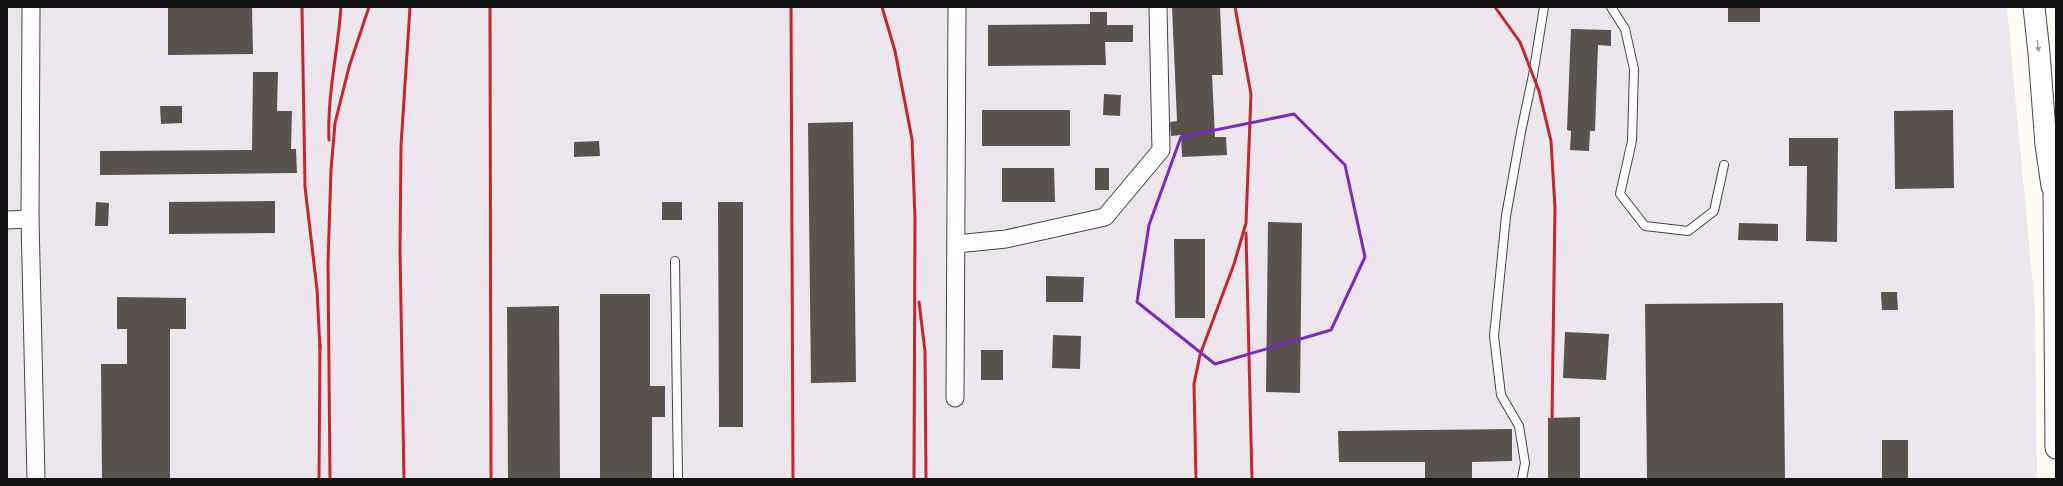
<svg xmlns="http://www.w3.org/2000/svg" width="2063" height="486" viewBox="0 0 2063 486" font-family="Spectral,serif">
  <rect width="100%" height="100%" fill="#fffdf5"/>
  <polygon fill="#eee6ef" points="7,7 2007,7 2035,308 2037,479 7,479"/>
  <g fill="#5a524d">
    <polygon points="168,7 252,7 253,54 168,55"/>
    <polygon points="1172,7 1220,7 1223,75 1212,75 1215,137 1226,137 1227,155 1182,157 1181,135 1171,136 1170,122 1177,121"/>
    <rect x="1728" y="7" width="32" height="15"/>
    <polygon points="1090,12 1107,12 1107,25 1133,25 1133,42 1105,42 1106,65 988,66 988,25 1090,24"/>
    <polygon points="1571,29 1611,30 1611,46 1598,45 1595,131 1590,131 1589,151 1570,150 1571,131 1567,130"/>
    <polygon points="253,72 278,72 277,111 292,111 291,149 296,149 297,173 100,175 100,151 252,150"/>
    <polygon points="1104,94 1121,95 1120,116 1103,115"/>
    <polygon points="160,106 182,106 182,123 161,124"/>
    <rect x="982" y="110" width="88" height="36"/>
    <polygon points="1953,110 1954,188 1895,189 1894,111"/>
    <polygon points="853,122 856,382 811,383 808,123"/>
    <polygon points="1789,138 1838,138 1837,242 1806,241 1807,166 1789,166"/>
    <polygon points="599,141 600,156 574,157 574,142"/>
    <polygon points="1002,168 1054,168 1055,202 1002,202"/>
    <rect x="1095" y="168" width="14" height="22"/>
    <polygon points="275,201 275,233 169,234 169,202"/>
    <polygon points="96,202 109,203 108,226 95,226"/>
    <rect x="662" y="202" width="20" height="18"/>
    <polygon points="718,202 743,202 743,427 719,427"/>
    <polygon points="1268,222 1302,223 1300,393 1266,392"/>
    <polygon points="1739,223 1778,224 1778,241 1738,240"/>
    <polygon points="1174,239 1205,239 1205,318 1175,318"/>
    <polygon points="1046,276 1084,277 1083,302 1046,302"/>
    <polygon points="1881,292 1897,292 1898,310 1882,310"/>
    <polygon points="600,294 650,294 650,386 665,386 665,417 652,417 652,479 600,479"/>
    <polygon points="117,297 186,298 186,329 170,329 170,479 102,479 101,364 127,364 127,329 117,329"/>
    <polygon points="1783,303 1785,479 1647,479 1645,304"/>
    <polygon points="559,306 560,479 508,479 507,307"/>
    <polygon points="1565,332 1609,334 1606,380 1563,378"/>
    <polygon points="1053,335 1081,336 1080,369 1052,368"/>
    <rect x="981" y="350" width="22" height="30"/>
    <polygon points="1580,417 1580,479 1548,479 1548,418"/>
    <polygon points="1512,429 1512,461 1472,462 1472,479 1425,479 1425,462 1339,462 1338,431"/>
    <rect x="1882" y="440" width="26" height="39"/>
  </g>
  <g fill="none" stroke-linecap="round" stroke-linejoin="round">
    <g stroke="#444" stroke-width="10">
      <g id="service">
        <polyline points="1611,7 1625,29 1634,69 1632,141 1620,194 1645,226 1688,231 1714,211 1724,165"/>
        <polyline points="675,261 678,479"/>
        <polyline points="1522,479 1525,463 1519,426 1501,395 1494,336 1506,216 1521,132 1533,75 1544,7"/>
      </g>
    </g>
    <g stroke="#444" stroke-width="19">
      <g id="minor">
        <polyline points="31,7 30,219 36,479"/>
        <polyline points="7,220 30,219"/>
        <polyline points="956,244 1006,239 1105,217 1161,150 1158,7"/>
        <polyline points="955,398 957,7"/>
      </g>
    </g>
    <g stroke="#444" stroke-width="23">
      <g id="tertiary">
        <polyline points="2034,7 2039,53 2046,145 2052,186"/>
        <polyline points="2056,170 2054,193 2056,448"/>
      </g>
    </g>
    <use href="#service" stroke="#fff" stroke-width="8"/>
    <use href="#minor" stroke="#fff" stroke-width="17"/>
    <use href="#tertiary" stroke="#fff" stroke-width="21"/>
    <g stroke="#c4262e" stroke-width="3">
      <polyline points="302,7 305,187 317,289 320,349"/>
      <polyline points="490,7 491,479"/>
      <polyline points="791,7 793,479"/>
      <polyline points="882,7 895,51 912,139 915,218 914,479"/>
      <polyline points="1495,7 1520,42 1539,91 1551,141 1555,208 1552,418"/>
      <path d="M329,140C327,96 338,51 341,7"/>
      <polyline points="1246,233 1252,479"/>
      <polyline points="919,302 925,351 926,479"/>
      <polyline points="319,479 320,344"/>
      <polyline points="330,479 328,263 331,170 335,123 349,67 369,7"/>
      <polyline points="404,479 400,250 401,146 410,7"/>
      <polyline points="1196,479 1194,384 1200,355 1234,264 1246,223 1251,94 1235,7"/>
    </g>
  </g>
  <defs><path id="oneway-solid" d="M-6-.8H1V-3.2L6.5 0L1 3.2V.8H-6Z"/></defs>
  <use fill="#a0a0a0" href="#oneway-solid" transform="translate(2038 46) rotate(83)"/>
  <path fill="none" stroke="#7b2cbf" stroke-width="3" stroke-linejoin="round" d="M1294,114L1345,165L1365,257L1331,330L1215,364L1137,302L1149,225L1181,137Z"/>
  <rect width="2063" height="486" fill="none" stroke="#111111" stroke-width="16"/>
</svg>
